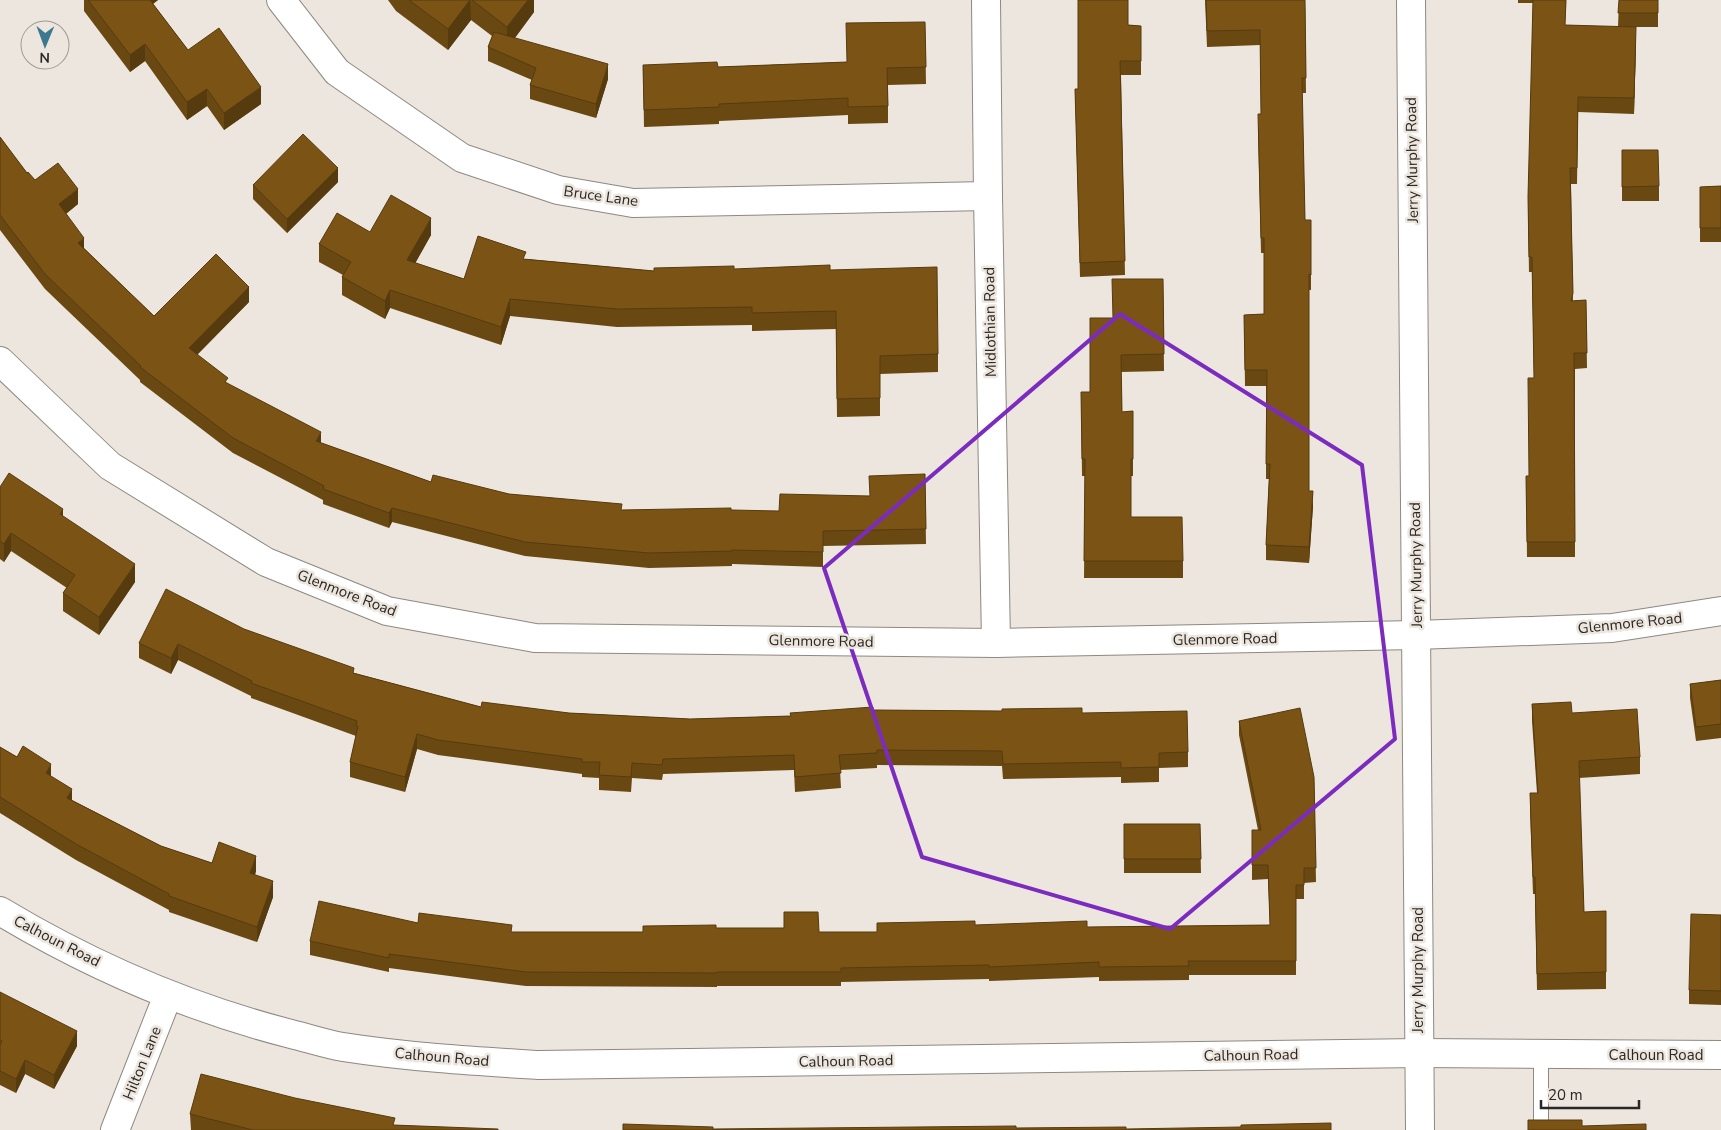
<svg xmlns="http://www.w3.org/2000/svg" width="1721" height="1130" viewBox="0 0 1721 1130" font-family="'Nunito Sans',sans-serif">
  <rect width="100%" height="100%" fill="#ede6de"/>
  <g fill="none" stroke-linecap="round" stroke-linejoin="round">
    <g stroke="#8e8880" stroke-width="16">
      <polyline id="service" points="1541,1128 1541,1054"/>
    </g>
    <g stroke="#8e8880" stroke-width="30">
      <g id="minor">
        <polyline points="281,0 337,72 462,158 558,190 633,203 988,196"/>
        <polyline points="986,0 988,196 996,643"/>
        <polyline points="0,361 110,466 266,562 387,611 535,638 996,643 1416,635 1612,628 1721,611"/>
        <path d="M0,911C90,965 190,1008 291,1034C308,1038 325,1044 343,1047C407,1057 473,1061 538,1065L1419,1053L1721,1055"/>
        <polyline points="115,1130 168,995"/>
      </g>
    </g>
    <g stroke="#8e8880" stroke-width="30">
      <polyline id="tertiary" points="1411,0 1420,1130"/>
    </g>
    <use href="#service" stroke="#fff" stroke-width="14"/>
    <use href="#minor" stroke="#fff" stroke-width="28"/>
    <use href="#tertiary" stroke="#fff" stroke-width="28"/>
  </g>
  <g fill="#6a4812">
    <polygon points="84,0 158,0 153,4 188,50 261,104 224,130 207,106 187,120 145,61 130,72 84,11"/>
    <polygon points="388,0 534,0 534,12 515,38 608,79 596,118 530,99 530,85 532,80 488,61 488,47 492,36 471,20 448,50 396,11"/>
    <polygon points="1205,0 1305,0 1306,93 1302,93 1305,220 1311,220 1311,290 1309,290 1309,491 1313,506 1309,563 1266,560 1266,545 1269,479 1266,479 1266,386 1245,386 1244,315 1264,314 1264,253 1261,253 1258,130 1261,114 1260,45 1207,47"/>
    <polygon points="1518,0 1566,0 1565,25 1618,27 1619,0 1658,0 1658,27 1631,27 1636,43 1634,114 1578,112 1577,184 1571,184 1573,301 1586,300 1587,368 1575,369 1575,557 1527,557 1526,476 1529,476 1534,378 1532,272 1529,272 1528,213 1533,3 1518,3"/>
    <polygon points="925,22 926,84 888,85 888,123 848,124 848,115 719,121 719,124 644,127 643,65 718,67 847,62"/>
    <polygon points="1128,25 1141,26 1141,75 1121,75 1125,275 1080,277 1075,89 1078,89"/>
    <polygon points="0,137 27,173 35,180 78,204 66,214 84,248 154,316 249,302 197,355 228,384 321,443 431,482 509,494 622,510 779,511 869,496 925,474 926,544 823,546 823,567 732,564 732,566 649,568 525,556 392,522 389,528 323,504 323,500 233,453 140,382 140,380 45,289 0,230"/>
    <polygon points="1622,150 1659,186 1659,201 1622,201"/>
    <polygon points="338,182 287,233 253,199 253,185"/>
    <polygon points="1721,186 1721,242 1700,242 1700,187"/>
    <polygon points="370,232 431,235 415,263 464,279 526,259 654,271 734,269 830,270 938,354 938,372 880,374 880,416 837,417 836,329 752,331 752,325 617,327 510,316 501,345 390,308 385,319 342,295 342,277 343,275 319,262 319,244"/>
    <polygon points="1163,279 1164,371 1121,372 1122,412 1133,411 1133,476 1131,476 1131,517 1183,561 1183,578 1084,578 1085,476 1082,476 1081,392 1090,392 1113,318"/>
    <polygon points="0,487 63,517 135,582 99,635 63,611 63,593 67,588 11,551 4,562 0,559"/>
    <polygon points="244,629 354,673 481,707 569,713 690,719 790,716 873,710 1082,713 1188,752 1188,767 1159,768 1159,782 1121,783 1121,777 1003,779 1002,766 877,765 877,768 840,770 841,788 795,792 794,770 663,774 662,780 632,778 631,792 599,790 599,778 582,777 582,774 438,755 417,749 405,792 350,777 350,762 356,736 251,698 251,696 178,660 171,674 139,658 139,643"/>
    <polygon points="1721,680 1721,738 1696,741 1690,698 1690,684"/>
    <polygon points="1532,704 1572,713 1640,757 1640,774 1579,778 1584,912 1606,911 1606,989 1537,990 1535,894 1533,894 1530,810 1530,793 1537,793 1532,721"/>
    <polygon points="1239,721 1314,777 1316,882 1304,883 1304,899 1296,899 1296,975 1189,975 1189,980 1099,981 1099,977 989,981 989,979 841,982 841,986 717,986 717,987 526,986 389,968 389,972 310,955 310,941 418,923 512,932 643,932 716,928 819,932 877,932 975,925 1087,927 1270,925 1268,879 1252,880 1252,830 1258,830 1239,735"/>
    <polygon points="0,747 51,777 72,800 161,846 212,863 256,871 255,875 273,897 257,942 169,912 169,910 76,860 0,813"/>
    <polygon points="1124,824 1200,824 1201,873 1124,873"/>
    <polygon points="1721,915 1721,1005 1689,1004 1689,990"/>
    <polygon points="0,992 77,1046 54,1089 25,1074 16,1093 0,1085"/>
    <polygon points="190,1114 395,1125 498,1130 191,1130"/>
  </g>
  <g fill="#563b0f">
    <polygon points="144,0 158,0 144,10"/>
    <polygon points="470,0 471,20 448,50 448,29"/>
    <polygon points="528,0 534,0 534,12 507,48 507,27"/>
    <polygon points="1636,27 1636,43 1634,114 1634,98"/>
    <polygon points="145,44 145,61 130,72 130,55"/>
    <polygon points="608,64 608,79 596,118 596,104"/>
    <polygon points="261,87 261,104 224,130 224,113"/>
    <polygon points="207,89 207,106 187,120 187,102"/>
    <polygon points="338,168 338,182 287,233 287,219"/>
    <polygon points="78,189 78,204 59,219 59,204"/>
    <polygon points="431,218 431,235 407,278 407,260"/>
    <polygon points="84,238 84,253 78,243"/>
    <polygon points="249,287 249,302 189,363 189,348"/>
    <polygon points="390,290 390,308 385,319 385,301"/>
    <polygon points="510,299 510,316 501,345 501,327"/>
    <polygon points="321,432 321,447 316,441"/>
    <polygon points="1313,491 1313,506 1309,563 1309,547"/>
    <polygon points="392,508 392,522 389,528 389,513"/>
    <polygon points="63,509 63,527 60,514"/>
    <polygon points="11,533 11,551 4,562 4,544"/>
    <polygon points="135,564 135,582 99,635 99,617"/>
    <polygon points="178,644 178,660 171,674 171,658"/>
    <polygon points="417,734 417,749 405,792 405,777"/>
    <polygon points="51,764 51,779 46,773"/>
    <polygon points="72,789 72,805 67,798"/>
    <polygon points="256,856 256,871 250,889 250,873"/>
    <polygon points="273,881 273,897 257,942 257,927"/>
    <polygon points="77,1031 77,1046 54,1089 54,1075"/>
    <polygon points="25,1060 25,1074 16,1093 16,1079"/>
  </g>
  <g fill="#7b5415" stroke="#563b0f">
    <polygon points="88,0 150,0 188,50 219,28 261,87 224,113 207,89 187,102 145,44 130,55"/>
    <polygon points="409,0 470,0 448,29"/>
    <polygon points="472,0 528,0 507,27"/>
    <polygon points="1078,0 1128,0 1128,25 1141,26 1141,61 1120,61 1125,261 1080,263 1075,89 1078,89"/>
    <polygon points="1206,0 1305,0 1306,78 1302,78 1305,220 1311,220 1311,275 1309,274 1309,491 1313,491 1309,547 1266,545 1270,464 1266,464 1267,370 1245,370 1244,315 1264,314 1264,238 1261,238 1258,114 1261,114 1260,30 1207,31"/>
    <polygon points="1533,0 1566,0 1565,25 1636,27 1634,98 1578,97 1577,168 1570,168 1573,293 1571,301 1586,300 1587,353 1574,353 1575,542 1527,542 1526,476 1529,476 1528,378 1534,378 1532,257 1529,257 1528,197"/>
    <polygon points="1619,0 1658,0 1658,13 1618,13"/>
    <polygon points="925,22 926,67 887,68 888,106 848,107 848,98 719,104 719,107 644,110 643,65 717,62 718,67 847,62 846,23"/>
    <polygon points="494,32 608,64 596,104 530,85 536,68 488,47"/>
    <polygon points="303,134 338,168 287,219 253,185"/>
    <polygon points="0,137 27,173 28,172 35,180 58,163 78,189 59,204 84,238 78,243 154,316 216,254 249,287 189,348 228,378 225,382 321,432 316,441 431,482 433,475 509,494 622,504 621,510 731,508 731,510 779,511 780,494 870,496 869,476 925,474 926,529 823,531 823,552 732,550 732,551 649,553 525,542 392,508 389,513 323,489 324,486 233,438 140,367 141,366 45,274 0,215"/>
    <polygon points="1622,150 1658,150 1659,186 1622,187"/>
    <polygon points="1721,186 1721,228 1700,228 1700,187"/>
    <polygon points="391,195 431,218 407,260 464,279 478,236 526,252 523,259 654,271 654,268 734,266 734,269 830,265 830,270 937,267 938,354 880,356 880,398 837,399 836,311 752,313 752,307 617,309 510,299 501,327 390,290 385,301 342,277 351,262 319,244 337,213 370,232"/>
    <polygon points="1112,279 1163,279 1164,354 1121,355 1122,412 1133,411 1133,459 1131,459 1131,517 1182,517 1183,561 1084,561 1085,459 1082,459 1081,392 1090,392 1090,318 1113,318"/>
    <polygon points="9,473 63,509 60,514 135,564 99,617 63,593 75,575 11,533 4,544 0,541 0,487"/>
    <polygon points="166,589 244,629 354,668 353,673 481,707 482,702 569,713 690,719 791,716 790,713 873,707 873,710 1002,711 1002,709 1082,708 1082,713 1187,711 1188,752 1159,753 1159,767 1121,768 1121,762 1003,764 1002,751 877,750 877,753 839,755 841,773 795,777 794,755 663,759 662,765 632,763 631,777 599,775 600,762 582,762 582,759 438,740 417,734 405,777 350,762 358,726 356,726 357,721 251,683 252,681 178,644 171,658 139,643"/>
    <polygon points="1721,680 1721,724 1696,727 1690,684"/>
    <polygon points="1571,702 1572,713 1637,709 1640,757 1579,761 1584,912 1606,911 1606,972 1537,974 1535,877 1533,877 1530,793 1538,793 1532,704"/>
    <polygon points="1300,708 1314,777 1316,868 1304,868 1304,885 1296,885 1296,961 1188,961 1189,966 1099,967 1099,962 989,967 989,965 841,968 841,972 717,972 717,973 526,972 389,954 389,958 310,941 319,901 418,923 419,913 512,925 511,932 643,932 643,926 716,925 716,928 784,928 784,912 818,912 819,932 877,932 877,923 975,921 975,925 1087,921 1087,927 1270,925 1268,865 1252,865 1252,830 1261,830 1239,721"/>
    <polygon points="23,746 51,764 46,773 72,789 67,798 161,846 212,863 219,842 256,856 250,873 273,881 257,927 169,896 169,894 76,844 0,797 0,747 17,757"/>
    <polygon points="1124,824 1200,824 1201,859 1124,859"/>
    <polygon points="1691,914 1721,915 1721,991 1689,990"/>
    <polygon points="0,992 77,1031 54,1075 25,1060 16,1079 0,1071 0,1045 2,1041 0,1040"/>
    <polygon points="201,1074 295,1098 395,1118 393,1125 498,1129 498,1130 253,1130 190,1114"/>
    <polygon points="1528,1120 1582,1120 1582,1126 1646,1124 1646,1130 1528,1130"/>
    <polygon points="1331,1123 1331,1130 623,1130 623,1124 713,1127 713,1129 1016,1126 1016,1128 1126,1127 1126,1129 1241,1127 1241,1125"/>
  </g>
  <path fill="none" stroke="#7b2cbf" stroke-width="4" stroke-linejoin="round" d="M1120,314L1362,465L1395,739L1170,929L922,857L824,568Z"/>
  <g text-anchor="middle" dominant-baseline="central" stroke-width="5" stroke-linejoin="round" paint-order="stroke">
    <g font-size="15" fill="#2a2724" stroke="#ede6de">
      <text transform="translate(1412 160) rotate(-91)">Jerry Murphy Road</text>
      <text transform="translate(601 196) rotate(8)">Bruce Lane</text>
      <text transform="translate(990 322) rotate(-91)">Midlothian Road</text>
      <text transform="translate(1416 565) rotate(-91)">Jerry Murphy Road</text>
      <text transform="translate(347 593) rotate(21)">Glenmore Road</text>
      <text transform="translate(1630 623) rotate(-6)">Glenmore Road</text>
      <text transform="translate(1225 639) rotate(-1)">Glenmore Road</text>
      <text transform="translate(821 641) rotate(1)">Glenmore Road</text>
      <text transform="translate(57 941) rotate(27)">Calhoun Road</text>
      <text transform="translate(1418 970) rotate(-90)">Jerry Murphy Road</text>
      <text transform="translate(1251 1055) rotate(-1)">Calhoun Road</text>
      <text x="1656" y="1055">Calhoun Road</text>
      <text transform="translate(442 1057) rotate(5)">Calhoun Road</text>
      <text transform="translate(846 1061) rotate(-1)">Calhoun Road</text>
      <text transform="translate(142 1063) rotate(-68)">Hilton Lane</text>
    </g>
  </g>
  <g transform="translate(45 45) rotate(181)"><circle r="24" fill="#ede6de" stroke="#9f9a94"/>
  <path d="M0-4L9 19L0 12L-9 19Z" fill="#3c798f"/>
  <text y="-8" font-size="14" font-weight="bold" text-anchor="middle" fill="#2a2724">N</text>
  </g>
  <path d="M1541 1100v8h98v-8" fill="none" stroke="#2a2724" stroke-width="2.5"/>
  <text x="1548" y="1100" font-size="15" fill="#2a2724" stroke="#ede6de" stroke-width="4" paint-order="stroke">20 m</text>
</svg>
